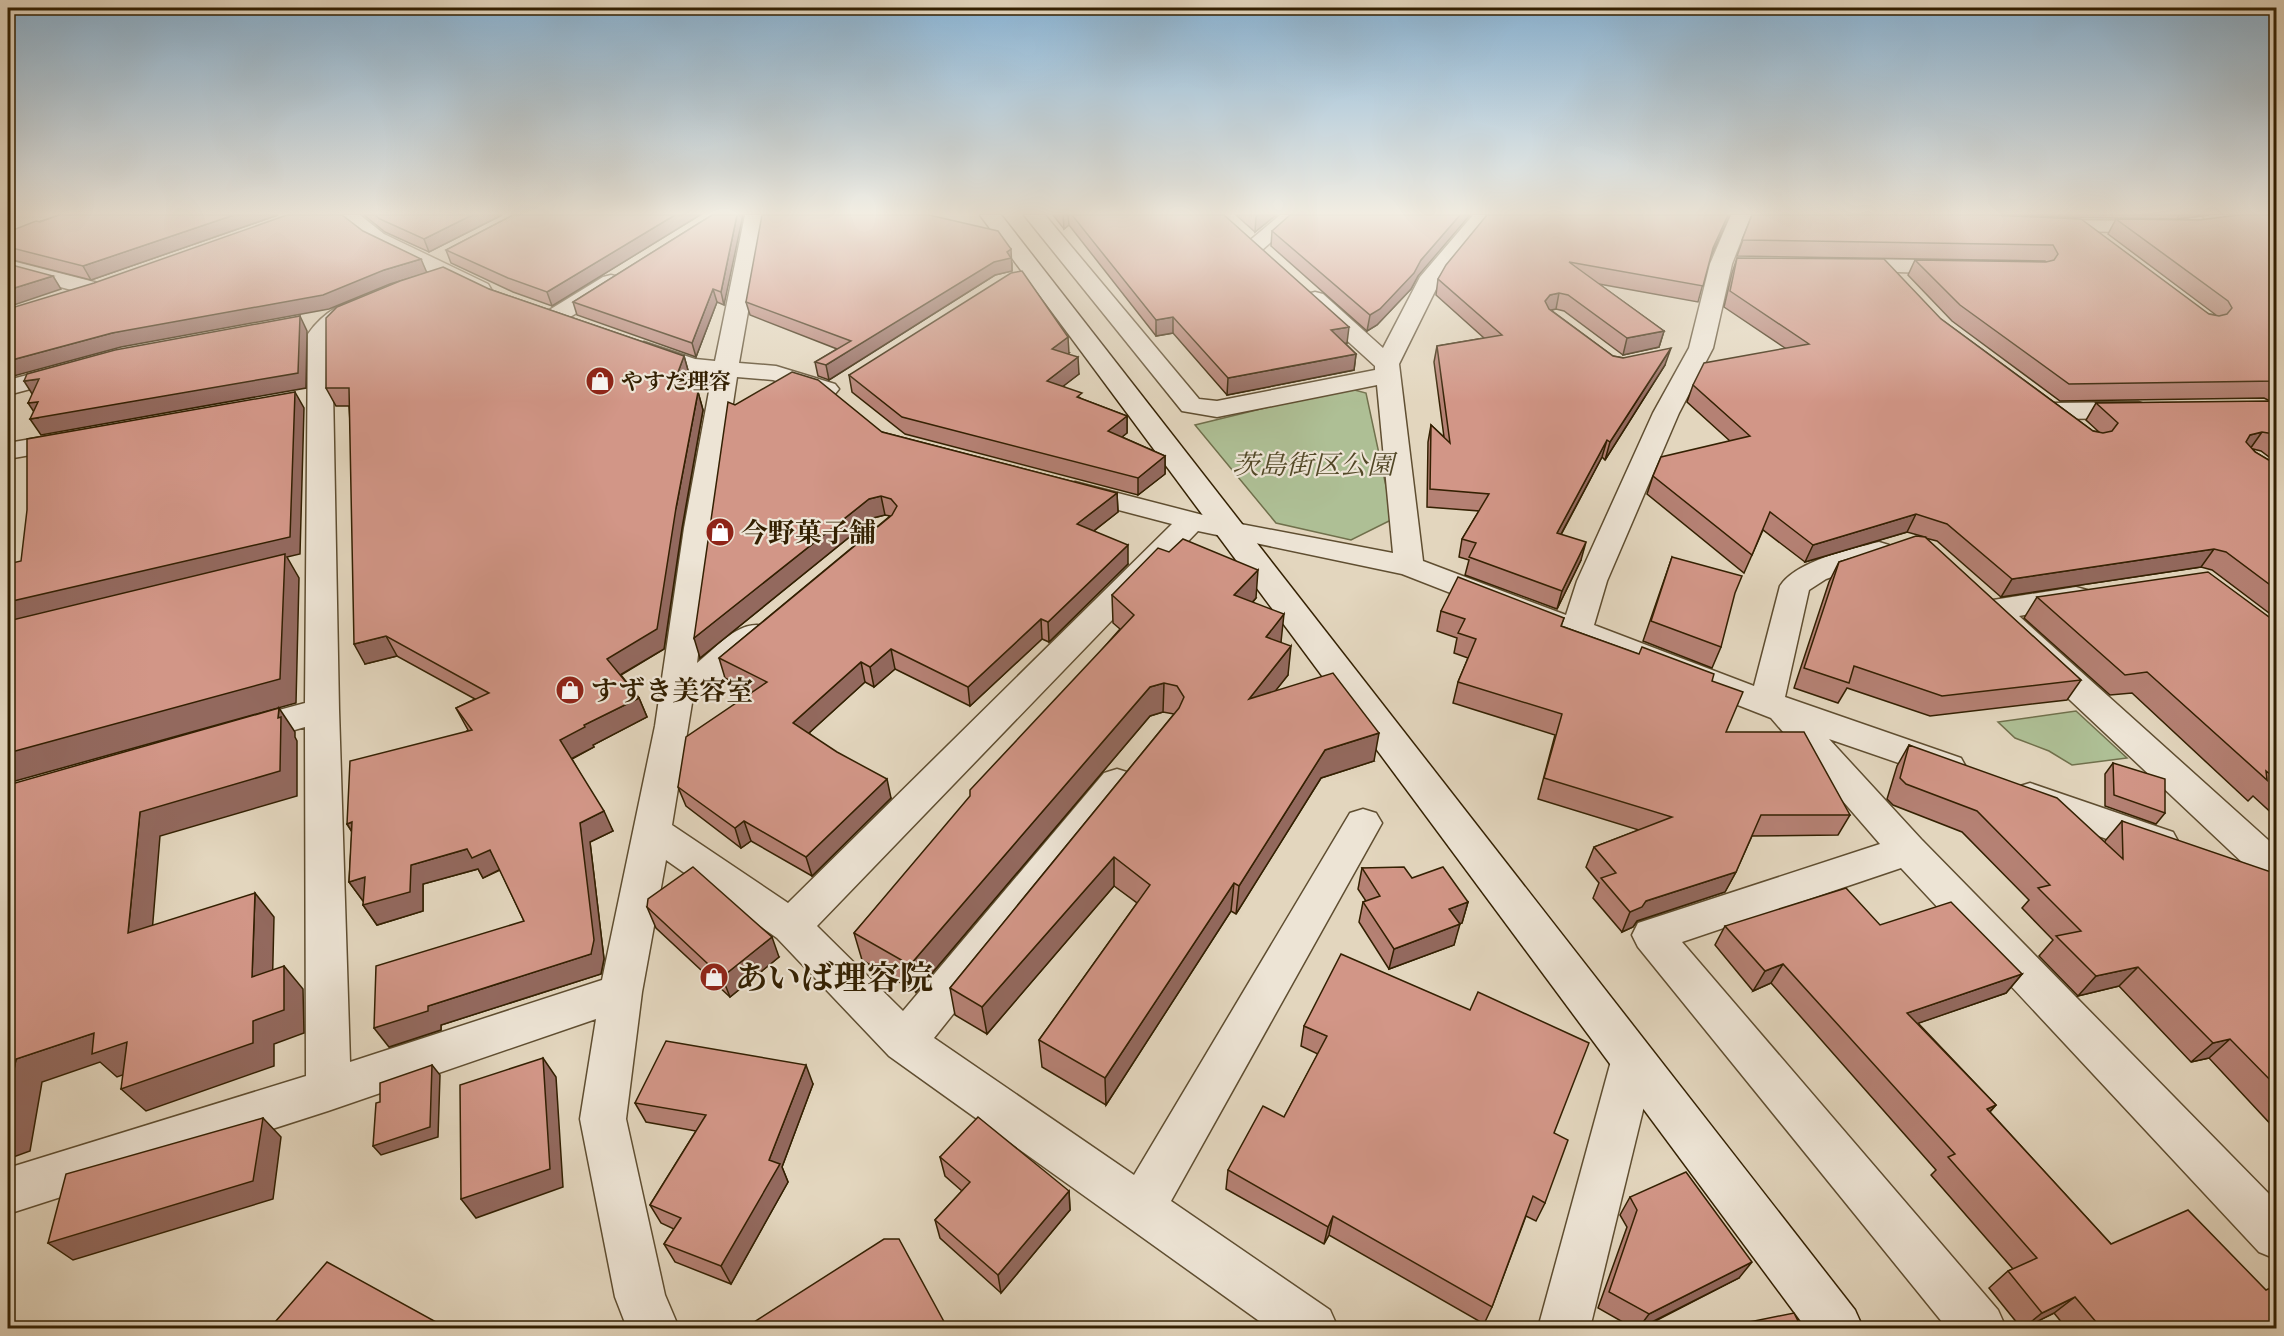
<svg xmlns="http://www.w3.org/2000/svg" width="2284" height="1336" viewBox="0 0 2284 1336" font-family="'EB Garamond','Noto Serif JP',serif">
  <rect width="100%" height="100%" fill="#e3d6be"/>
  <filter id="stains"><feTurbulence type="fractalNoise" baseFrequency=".00333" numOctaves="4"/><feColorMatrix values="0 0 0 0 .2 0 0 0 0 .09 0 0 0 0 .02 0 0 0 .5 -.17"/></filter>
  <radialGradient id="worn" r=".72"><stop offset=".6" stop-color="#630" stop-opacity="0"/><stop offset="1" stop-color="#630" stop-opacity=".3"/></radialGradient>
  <g fill="#aebf95" stroke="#70704c" stroke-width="1.5">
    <polygon points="1347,388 1366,393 1393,519 1351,540 1276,523 1195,425"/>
    <polygon points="2076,711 2127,758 2072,765 2049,751 2015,738 1998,722"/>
  </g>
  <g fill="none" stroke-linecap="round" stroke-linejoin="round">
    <g stroke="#5f4e31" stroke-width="3">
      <g id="street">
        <polygon points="327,215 360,215 384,234 488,284 491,289 488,294 480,296 472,294 370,242 345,223 330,219"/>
        <path d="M745,215H765L739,363L776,366L835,384L839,389L835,394L826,397L773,380L737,377L714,528L697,663C717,647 739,619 765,626L770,634L765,642L692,703L672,825L788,903L1172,524L1065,496L1061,490L1065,484L1075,482L1230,522L1393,553L1377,385L1217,417L1182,411L1024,215H1045L1199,399L1217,401L1375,370V366L1307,304L1304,299L1307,294L1315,292L1323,294L1383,348L1420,277L1473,215H1494L1441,279L1399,364L1423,561L1566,615L1577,581L1653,413L1689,348L1710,264L1731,215H1751L1732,264L1713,348L1679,413L1607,581L1594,625L1754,686L1780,586C1796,561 1851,549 1879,542L1889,545L1894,551L1889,557L1826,579L1809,590L1785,697L1961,758L1966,767L1961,776L1948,780L1829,739L1921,839L2276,1201V1259L2259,1252L1901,868L1682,942L1998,1310L2006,1328H1947L1638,947L1632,935L1638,923L1880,844L1771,718L1402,574L1198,531L817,926L903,1011L1104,773L1117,769L1130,773L1135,783L1130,793L934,1038L1134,1175L1350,813L1363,809L1376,813L1382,823L1171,1201L1330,1310L1338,1328H1269L889,1056L777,938L666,860L642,992L626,1119L665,1295L679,1328H627L615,1297L580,1119L596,1019L328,1111L8,1214V1168L306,1076L305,727L243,745L231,741L226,732L231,723L305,703L308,334C321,315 347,295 371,301L374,306L371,311L344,322L332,335L339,710L350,1062L602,980L655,726L684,528L712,375L683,371L636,354L632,349L636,344L644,342L695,359L715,361Z"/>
        <polygon points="1280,215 1302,215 1262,250 1255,252 1248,250 1244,246 1248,242"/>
        <polygon points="2202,215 2233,215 2276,229 2276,242 2205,219"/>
        <polygon points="2048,220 2156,221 2163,223 2166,227 2163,231 2156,233 2041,230 2038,226 2041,222"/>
        <polygon points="1846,259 1957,260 1965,262 1968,267 1965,272 1957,274 1838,270 1835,265 1838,260"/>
        <polygon points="8,260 102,284 105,289 102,294 94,296 8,273"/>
        <polygon points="611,275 619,277 622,282 619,287 562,322 554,324 546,322 542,317 546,312 603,277"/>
        <polygon points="70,364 79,366 82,371 79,376 8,395 8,380"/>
        <polygon points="2138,402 2147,405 2151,410 2147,415 2138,418 2053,419 2044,416 2040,411 2044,406 2053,403"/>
        <polygon points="72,432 81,434 85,440 81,446 8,459 8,443"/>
        <polygon points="2076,587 2087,590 2091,597 2087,604 2019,616 2276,847 2276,885 2262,881 1982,617 1977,610 1982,603 1993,600"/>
        <polygon points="2030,783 2173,832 2179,843 2173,854 2160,858 2017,807 2012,797 2017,787"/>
        <polygon points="1633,1041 1649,1047 1655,1061 1590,1328 1538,1328 1611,1061 1617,1047"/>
      </g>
    </g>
    <g stroke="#332002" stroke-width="3">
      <polygon id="secondary" points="980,215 1001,215 1855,1310 1863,1328 1806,1328"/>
    </g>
    <use href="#street" fill="#ede4d5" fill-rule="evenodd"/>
    <use href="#secondary" fill="#ede4d5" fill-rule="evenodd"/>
  </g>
  <g fill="#b58174" stroke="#332002" stroke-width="1.5">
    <polygon points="59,215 278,215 91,280 9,259 8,260 8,232"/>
    <polygon points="364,215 502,215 429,252 385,232"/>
    <polygon points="513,215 700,215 552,306 513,292 451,263 446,250"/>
    <polygon points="712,215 724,305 717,302 696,357 577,315 573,302"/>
    <polygon points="1053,215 1224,215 1347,343 1345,343 1356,354 1354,370 1227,395 1173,333 1156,336 1069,225 1064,229"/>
    <polygon points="1236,215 1276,215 1255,232"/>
    <polygon points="1487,215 1710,258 1698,302 1599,284 1664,331 1659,347 1623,355 1564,311 1556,309 1551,310 1613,356 1665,365 1605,460 1602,457 1561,535 1581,560 1557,609 1465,575 1469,560 1459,557 1462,539 1479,511 1427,507 1428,442 1431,425 1444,437 1434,362 1437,346 1484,338 1436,295 1438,279"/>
    <polygon points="1752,215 2209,215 2177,219 2009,216 2209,314 2216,315 2108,234 2116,219 2199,220 2277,215 2277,463 2261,451 2253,449 2255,452 2277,465 2277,619 2212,570 2201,567 2001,597 1937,541 1925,538 2081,680 2067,700 1930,716 1847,688 1838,703 1794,688 1829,582 1839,562 1925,537 1907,532 1805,562 1763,530 1744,573 1647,494 1653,476 1730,441 1687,402 1693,385 1785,348 1724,307 1732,273 1737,258 1941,319 2093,431 2099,432 2086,420 2096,403 2272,402 2264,398 2060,401 1952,321 1908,275 1915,260 2046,262 2045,261 1737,256"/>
    <polygon points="1272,231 1418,276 1411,289 1377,325 1367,331 1271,246"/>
    <polygon points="1012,263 1012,271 995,275 829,380 818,376 815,362 837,349 750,315 746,302"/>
    <polygon points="489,289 684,356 689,374 685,387 698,392 703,410 682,528 664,649 621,675 639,698 647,717 593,745 594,747 572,759 613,831 590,842 604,959 601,974 441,1025 441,1030 389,1047 524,921 500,870 483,878 478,869 423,884 423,911 377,925 363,905 364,901 363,901 349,882 352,832 347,824 468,730 456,708 475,699 397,656 365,664 349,406 336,406 326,388"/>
    <polygon points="1069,353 1068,354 1079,374 1063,386 1082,399 1127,416 1127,433 1122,437 1165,456 1165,474 1138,495 905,434 852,392 849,375"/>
    <polygon points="735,405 882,432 1117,493 1118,512 1094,531 1128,564 1049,642 1042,639 970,706 895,669 874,687 865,682 809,733 891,798 812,876 751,841 741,848 686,806 678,787 753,692 725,678 719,658 890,516 885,515 873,518 700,658"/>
    <polygon points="1672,557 1721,647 1712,668 1643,641"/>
    <polygon points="1112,595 1256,598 1253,602 1281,642 1288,675 1275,691 1374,761 1321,778 1236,914 1231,911 1106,1105 1042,1067 1039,1040 1137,903 1114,886 987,1034 955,1015 950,988 1174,714 1163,712 1150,716 916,992 862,960 854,933 1120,629 1113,623"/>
    <polygon points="2037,597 2277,623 2277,818 2253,796 2248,801 2132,693 2110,695 2024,618"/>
    <polygon points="1441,611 1564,618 1561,626 1712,681 1726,732 1850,815 1838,835 1752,836 1736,872 1725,892 1637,921 1633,927 1622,932 1593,898 1599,883 1586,867 1594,847 1639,830 1538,799 1555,735 1453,703 1458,682 1468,658 1454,653 1457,638 1437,631"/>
    <polygon points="1909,745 2105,843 2105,841 2122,821 2277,904 2277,1131 2209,1058 2191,1062 2119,986 2078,996 2039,956 2053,940 2022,908 2029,900 1962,832 1893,805 1887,799 1897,766"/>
    <polygon points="2113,763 2165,813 2156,824 2105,806 2105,774"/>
    <polygon points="1362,868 1412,878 1468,902 1462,923 1459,924 1454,945 1389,969 1359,922 1363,902 1366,901 1358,889"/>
    <polygon points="647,907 779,957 730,997 656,928"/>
    <polygon points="1880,925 2022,974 2006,993 1918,1023 1996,1105 1990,1112 2111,1244 2277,1329 2067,1329 2054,1313 2022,1329 1989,1288 2008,1271 2013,1269 1931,1175 1936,1170 1771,983 1753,991 1715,945 1725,926"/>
    <polygon points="1304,1026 1554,1133 1545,1203 1536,1221 1526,1216 1492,1307 1484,1324 1329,1235 1324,1244 1226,1189 1228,1170 1284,1117 1318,1054 1301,1046"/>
    <polygon points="813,1084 782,1167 788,1182 731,1284 675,1262 664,1244 674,1229 661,1223 650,1205 696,1131 646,1122 635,1103"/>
    <polygon points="940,1157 1069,1191 1070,1210 1001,1293 940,1238 935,1220 962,1191 945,1176"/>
    <polygon points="1630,1197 1739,1278 1640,1329 1635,1329 1598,1308 1627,1227 1620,1215"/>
  </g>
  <g fill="#93695e" stroke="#332002" stroke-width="1.5">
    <polygon points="234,215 278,215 91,280 83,266"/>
    <polygon points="472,215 502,215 429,252 424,239"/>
    <polygon points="675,215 700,215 552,306 547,292"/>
    <polygon points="737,215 743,215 724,305 721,292"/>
    <polygon points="1063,215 1068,215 1069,225 1064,229"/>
    <polygon points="1258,215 1276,215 1255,232 1256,217"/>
    <polygon points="1460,215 1470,215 1418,276 1411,289 1377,325 1367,331 1370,315 1421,260"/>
    <polygon points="1728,215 1730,215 1708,263 1713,248"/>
    <polygon points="2179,215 2209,215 2177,219"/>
    <polygon points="1011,249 1012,271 995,275 829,380 826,365"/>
    <polygon points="421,259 427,273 390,284 329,309 121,347 10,377 8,374 8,361 112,333 384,270"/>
    <polygon points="53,276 61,289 8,307 8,290"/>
    <polygon points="713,289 717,302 696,357 692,343"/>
    <polygon points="1559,293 1556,309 1546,311 1545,301 1550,295"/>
    <polygon points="300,316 307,331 306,388 41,435 30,419 38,418 28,403"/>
    <polygon points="1173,317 1173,333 1156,336 1156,320"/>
    <polygon points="1349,327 1347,343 1329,347 1331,330"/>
    <polygon points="1664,331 1659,347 1623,355 1627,338"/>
    <polygon points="1068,337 1069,353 1053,366 1052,349"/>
    <polygon points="1671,348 1665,365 1605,460 1610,442"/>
    <polygon points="1356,354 1354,370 1227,395 1228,378"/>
    <polygon points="684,356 689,374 679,401 674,383"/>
    <polygon points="1078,357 1079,374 1048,398 1047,381"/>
    <polygon points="39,379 34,397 24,381"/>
    <polygon points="295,392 304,408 300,554 287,557 299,578 296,703 8,783 8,602"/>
    <polygon points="698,392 703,410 682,528 664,649 615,678 607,659 676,508"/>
    <polygon points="1127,416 1127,433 1108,448 1108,431"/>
    <polygon points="2262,432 2250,449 2238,452 2250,435"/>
    <polygon points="1607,440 1602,457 1552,551 1557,533"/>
    <polygon points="1165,456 1165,474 1138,495 1138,478"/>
    <polygon points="1117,493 1118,512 1078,543 1077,524"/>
    <polygon points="881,496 885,515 873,518 700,658 694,638 869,499"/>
    <polygon points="1916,514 1907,532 1805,562 1813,545"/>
    <polygon points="1586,542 1581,560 1557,609 1562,591"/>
    <polygon points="1128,545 1128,564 1049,642 1048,622"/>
    <polygon points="2214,549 2201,567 2001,597 2012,579"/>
    <polygon points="1258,570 1256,598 1233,623 1234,595"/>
    <polygon points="1284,614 1281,642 1263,665 1266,637"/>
    <polygon points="1041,619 1042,639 970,706 968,687"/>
    <polygon points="386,636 397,656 365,664 354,644"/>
    <polygon points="1291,646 1288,675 1247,727 1249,699"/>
    <polygon points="891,649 895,669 874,687 870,667"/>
    <polygon points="861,662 865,682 799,742 793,723"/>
    <polygon points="1164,683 1163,712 1150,716 916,992 910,965 1150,687"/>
    <polygon points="639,698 647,717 593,745 594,747 569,760 560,740 584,725"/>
    <polygon points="279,708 295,732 295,737 297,741 297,796 160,836 150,957 128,933 140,812 278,718"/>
    <polygon points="1379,733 1374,761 1321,778 1236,914 1239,886 1325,750"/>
    <polygon points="887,779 891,798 812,876 806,857"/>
    <polygon points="604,811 613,831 590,842 604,959 601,974 441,1025 441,1030 389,1047 374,1028 428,1006 591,954 580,823"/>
    <polygon points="744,821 751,841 741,848 735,828"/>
    <polygon points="352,822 360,844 347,824"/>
    <polygon points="467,849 490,850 501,869 483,878 478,869 423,884 423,911 377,925 363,905 411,865"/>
    <polygon points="1114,857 1114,886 987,1034 982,1007"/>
    <polygon points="1736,872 1725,892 1637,921 1633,927 1622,932 1630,912 1646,901"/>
    <polygon points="365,877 378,897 363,901 349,882"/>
    <polygon points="1234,883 1231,911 1106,1105 1105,1078"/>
    <polygon points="255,893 274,917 272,1000 252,977"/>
    <polygon points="1468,902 1462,923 1443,930 1449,909"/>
    <polygon points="1460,924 1454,945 1389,969 1394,949"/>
    <polygon points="772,937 779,957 730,997 722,977"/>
    <polygon points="1783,964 1771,983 1753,991 1765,971"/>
    <polygon points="284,966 303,989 304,1033 274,1044 274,1066 146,1111 121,1089 253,1021"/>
    <polygon points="2138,967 2119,986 2078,996 2096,976"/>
    <polygon points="2022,974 2006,993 1893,1032 1907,1013"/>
    <polygon points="94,1033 127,1042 150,1065 117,1077 100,1062 42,1082 30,1151 8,1159 8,1101 16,1059"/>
    <polygon points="2230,1039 2209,1058 2191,1062 2213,1043"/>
    <polygon points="543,1058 556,1077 563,1187 476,1218 461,1199"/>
    <polygon points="432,1065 440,1075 438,1137 381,1155 373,1146"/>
    <polygon points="806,1065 813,1084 782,1167 788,1182 731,1284 721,1266 769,1160"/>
    <polygon points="1996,1105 1979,1123 1987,1109"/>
    <polygon points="263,1118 281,1137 273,1199 73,1260 48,1243"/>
    <polygon points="1069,1191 1070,1210 1001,1293 998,1275"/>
    <polygon points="1333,1216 1329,1235 1324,1244 1328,1227"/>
    <polygon points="1752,1262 1739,1278 1638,1329 1649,1314"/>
    <polygon points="2075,1297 2054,1313 2022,1329 2042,1313"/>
  </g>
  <g fill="#d29687" stroke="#332002" stroke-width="1.5">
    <polygon points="59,215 234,215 83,266 8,247 8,232 36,221 40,222"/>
    <polygon points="287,215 342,215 363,231 421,259 384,270 323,295 112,333 8,361 8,320 14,319 8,317 8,309 94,283"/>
    <polygon points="375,215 472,215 424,239 380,219"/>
    <polygon points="513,215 675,215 547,292 508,278 446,250"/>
    <polygon points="712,215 737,215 721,292 713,289 692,343 573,302"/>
    <polygon points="762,215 929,215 998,231 1011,249 1007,252 1011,258 994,262 826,365 815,362 851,341 746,302"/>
    <polygon points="1072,215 1224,215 1349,327 1331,330 1356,354 1228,378 1173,317 1156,320"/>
    <polygon points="1290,215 1460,215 1421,260 1414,273 1380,309 1370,315 1272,231"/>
    <polygon points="1487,215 1728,215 1713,248 1703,286 1569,262 1664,331 1627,338 1568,295 1559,293 1550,295 1545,301 1549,309 1613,356 1623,358 1671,348 1610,442 1607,440 1557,533 1586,542 1562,591 1469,557 1476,543 1462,539 1489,494 1430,489 1431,425 1450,443 1437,346 1502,335 1438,279 1446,265"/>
    <polygon points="1752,215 1991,215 2081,219 2209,314 2219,316 2227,314 2232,308 2228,301 2116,219 2199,220 2238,215 2277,215 2277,381 2069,384 1960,305 1915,260 2046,262 2054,260 2058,254 2053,245 1742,240"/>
    <polygon points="1737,258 1884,259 1941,319 2093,431 2103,433 2112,431 2118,423 2096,403 2270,401 2277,403 2277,436 2274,434 2262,432 2250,435 2246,442 2255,452 2277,465 2277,590 2226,552 2214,549 2012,579 1947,524 1916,514 1813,545 1770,512 1752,555 1653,476 1661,457 1750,436 1693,385 1704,363 1809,344 1730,291"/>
    <polygon points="8,264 53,276 8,290"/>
    <polygon points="443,267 489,289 684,356 674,383 698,392 676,508 657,629 607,659 639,698 584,725 585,727 560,740 604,811 580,823 594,940 591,954 428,1006 428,1011 374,1028 376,966 524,921 490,850 472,858 467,849 411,865 410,892 363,905 365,877 349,882 352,822 347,824 350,761 472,730 456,708 489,693 386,636 354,644 349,388 326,388 326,318 337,307 400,281"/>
    <polygon points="1022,271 1068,337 1052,349 1078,357 1047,381 1082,393 1077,397 1127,416 1108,431 1165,456 1138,478 902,417 849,375 1011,273"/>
    <polygon points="300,316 298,373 30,419 38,402 28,403 39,379 24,381 27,374 115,350"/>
    <polygon points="792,372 818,380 882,432 1117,493 1077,524 1128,545 1048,622 1041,619 968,687 891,649 870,667 861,662 793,723 837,752 887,779 806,857 744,821 735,828 678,787 686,737 767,682 719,658 892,515 897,506 891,499 881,496 869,499 694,638 728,402 735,405"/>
    <polygon points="295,392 290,537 8,602 8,564 21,561 27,510 27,439"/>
    <polygon points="1916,536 1925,537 2081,680 1942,696 1854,666 1849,683 1804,668 1839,562"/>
    <polygon points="1183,539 1258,570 1234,595 1284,614 1266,637 1291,646 1249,699 1333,673 1379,733 1325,750 1239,886 1234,883 1105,1078 1039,1040 1150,885 1114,857 982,1007 950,988 1179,708 1184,697 1177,686 1164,683 1150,687 910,965 854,933 970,796 970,790 1134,615 1112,595 1158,548 1169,552"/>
    <polygon points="285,554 280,679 8,753 8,621"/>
    <polygon points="1672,557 1742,576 1735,593 1721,647 1651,621"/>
    <polygon points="2208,572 2277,623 2277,627 2274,627 2277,628 2277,780 2266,771 2267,780 2147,672 2125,675 2037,597"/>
    <polygon points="1458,577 1564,618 1561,626 1639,654 1642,647 1714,674 1712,681 1743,692 1726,732 1804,732 1850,815 1761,815 1736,872 1646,901 1642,907 1630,912 1601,878 1616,873 1594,847 1672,817 1544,778 1562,714 1458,682 1476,639 1458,633 1465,619 1441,611"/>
    <polygon points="279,708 278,718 281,717 280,771 140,812 128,933 255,893 252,977 284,966 284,1010 253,1021 253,1043 121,1089 127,1042 92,1054 94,1033 16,1059 8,1101 8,785"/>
    <polygon points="1909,745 2057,798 2123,859 2122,821 2274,873 2277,904 2277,1087 2230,1039 2213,1043 2138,967 2096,976 2056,936 2081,931 2038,888 2050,885 1977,811 1906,784 1900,778"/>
    <polygon points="2113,763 2165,779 2165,813 2114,795"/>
    <polygon points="693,867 772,937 722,977 647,907 648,899"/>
    <polygon points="1404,867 1412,878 1443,867 1468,902 1449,909 1460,924 1394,949 1363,902 1380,896 1362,868"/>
    <polygon points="1846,888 1880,925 1951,902 2022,974 1907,1013 1996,1105 1987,1109 2111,1244 2188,1210 2266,1290 2277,1285 2277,1329 2102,1329 2075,1297 2042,1313 2008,1271 2037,1258 1948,1157 1955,1154 1783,964 1765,971 1725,926"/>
    <polygon points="1341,954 1470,1010 1478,992 1589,1043 1554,1133 1568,1140 1545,1203 1533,1196 1492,1307 1333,1216 1328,1227 1228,1170 1263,1106 1284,1117 1327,1036 1304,1026"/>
    <polygon points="666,1041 806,1065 769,1160 780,1164 721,1266 664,1244 681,1218 650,1205 706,1115 635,1103"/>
    <polygon points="543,1058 550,1169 461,1199 460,1085"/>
    <polygon points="432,1065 430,1127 373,1146 376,1103 380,1102 380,1083"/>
    <polygon points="978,1117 1069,1191 998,1275 935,1220 970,1182 940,1157"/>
    <polygon points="263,1118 253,1181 48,1243 66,1174"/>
    <polygon points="1686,1172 1752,1262 1649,1314 1609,1292 1637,1210 1630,1197"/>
    <polygon points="884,1239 899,1239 948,1329 743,1329"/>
    <polygon points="327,1262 447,1328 269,1329"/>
    <polygon points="1794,1313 1802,1329 1715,1329"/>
  </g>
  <linearGradient id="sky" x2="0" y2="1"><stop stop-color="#89b5d7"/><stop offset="0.53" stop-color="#f2ede2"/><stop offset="1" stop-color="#f2ede2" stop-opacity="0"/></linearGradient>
  <rect width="2284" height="402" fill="url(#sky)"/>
  <defs>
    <g id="shop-disc" transform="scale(1.5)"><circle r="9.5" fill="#8f2418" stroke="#ede4d5"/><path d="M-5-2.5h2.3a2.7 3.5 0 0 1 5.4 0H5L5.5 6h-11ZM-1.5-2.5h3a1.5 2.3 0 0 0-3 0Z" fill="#fff"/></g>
  </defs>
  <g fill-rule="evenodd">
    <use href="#shop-disc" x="600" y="381"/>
    <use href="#shop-disc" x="720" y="532"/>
    <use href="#shop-disc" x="570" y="690"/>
    <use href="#shop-disc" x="714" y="977"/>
  </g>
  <g text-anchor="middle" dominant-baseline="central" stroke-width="4.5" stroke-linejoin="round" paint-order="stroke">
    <g font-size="22" font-weight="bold" fill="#332002" stroke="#ede4d5" text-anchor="start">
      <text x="621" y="381">やすだ理容</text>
    </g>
    <g font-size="27" font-style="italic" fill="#524827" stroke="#ede4d5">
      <text x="1313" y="464">茨島街区公園</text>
    </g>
    <g font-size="27" font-weight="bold" fill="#332002" stroke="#ede4d5" text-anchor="start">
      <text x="741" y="532">今野菓子舗</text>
      <text x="591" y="690">すずき美容室</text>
    </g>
    <g font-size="33" font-weight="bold" fill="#332002" stroke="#ede4d5" text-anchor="start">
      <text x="735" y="977">あいば理容院</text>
    </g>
  </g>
  <rect width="2284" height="1336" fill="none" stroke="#e3d6be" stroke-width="30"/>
  <rect x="9" y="9" width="2266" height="1318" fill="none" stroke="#332002" stroke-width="3"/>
  <rect x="15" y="15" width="2254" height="1306" fill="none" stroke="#332002" stroke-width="1.5"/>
  <rect width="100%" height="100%" filter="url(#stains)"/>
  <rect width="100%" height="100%" fill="url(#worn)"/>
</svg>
